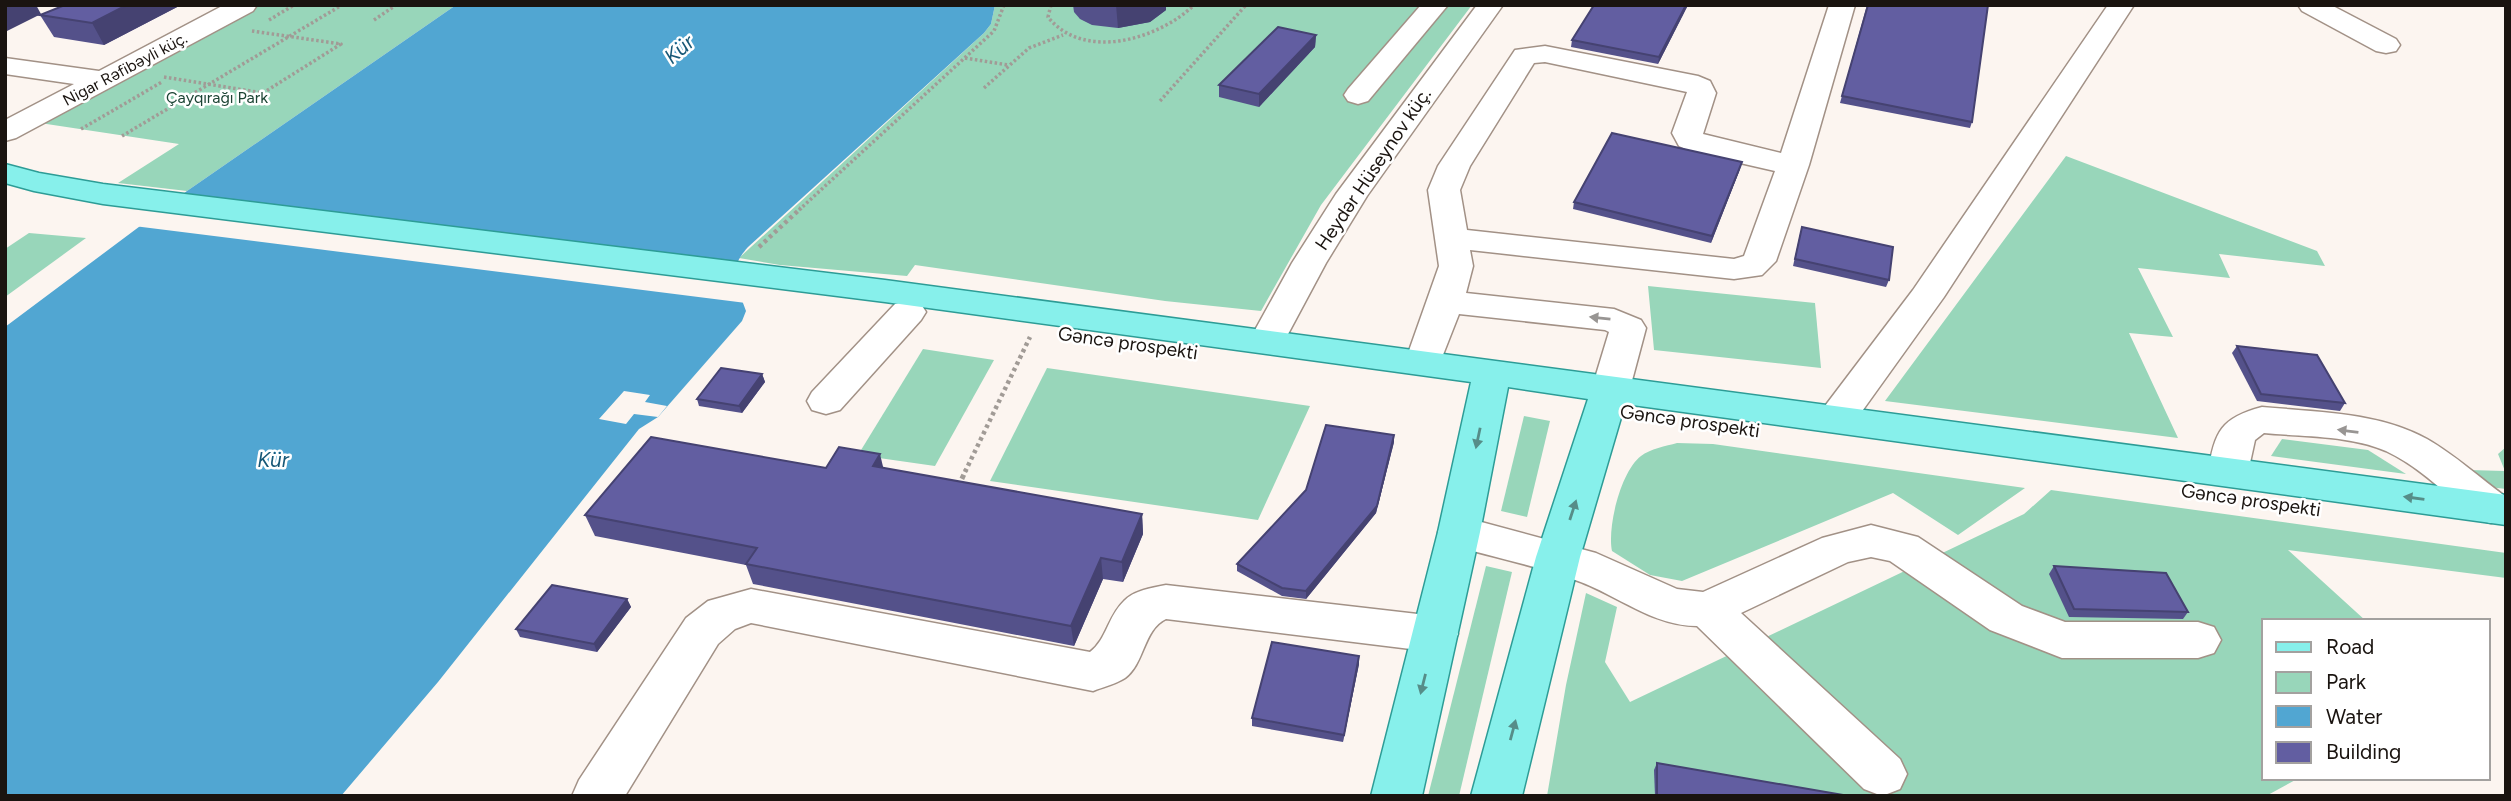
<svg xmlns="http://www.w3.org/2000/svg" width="2511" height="801" viewBox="0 0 2511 801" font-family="Figtree,sans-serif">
  <rect width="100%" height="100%" fill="#fcf5f0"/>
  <g fill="#98d6ba">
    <polygon points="259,5 456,5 187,191 118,183 179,144 40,123"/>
    <polygon points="995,5 1472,5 1321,205 1261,311 1165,301 915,265 907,276 780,265 739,258 984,33 991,24"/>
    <polygon points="2066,156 2317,251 2325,266 2219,254 2230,278 2138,268 2173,337 2129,333 2178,438 1885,401"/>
    <polygon points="29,233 86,238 5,297 5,249"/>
    <polygon points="1648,286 1815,303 1821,368 1654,350"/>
    <polygon points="923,349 994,360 935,466 858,455"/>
    <polygon points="1047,368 1310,406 1258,520 990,481"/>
    <polygon points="1524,416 1550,421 1527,517 1501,511"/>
    <polygon points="2282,439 2368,450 2406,474 2271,456"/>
    <path d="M1677,443L1713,444L2025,488L1958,535L1893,493L1682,581L1650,575L1612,551C1607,527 1621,471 1641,456C1650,449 1666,446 1677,443Z"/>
    <polygon points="2506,447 2506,489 2489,487 2468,470 2505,471 2498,454"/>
    <polygon points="2051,490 2506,553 2506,578 2288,550 2366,621 2264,621 2264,778 2299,778 2266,796 1547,796 1566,685 1586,593 1617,607 1605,662 1630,702 2024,514"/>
    <polygon points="1486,566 1512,572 1459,796 1428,796"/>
  </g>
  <path fill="#51a6d2" d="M456,5H995L991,24L984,33L748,247C726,272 736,283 746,311L742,321L658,417L639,429L438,682L341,796H5V327L187,191Z"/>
  <g fill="#fcf5f0">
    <polygon points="175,195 737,276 746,303 134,226"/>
    <polygon points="624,391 650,395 645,402 667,406 658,417 634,414 626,424 599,419"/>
  </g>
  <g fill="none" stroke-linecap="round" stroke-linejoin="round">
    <g stroke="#a29186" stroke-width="3">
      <g id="minor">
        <polygon points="224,5 257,5 253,11 16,138 5,141 5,120 74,84 5,74 5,58 99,71"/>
        <polygon points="1421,5 1448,5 1368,101 1358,104 1348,101 1344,95 1348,89"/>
        <polygon points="1477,5 1503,5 1367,196 1326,263 1280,349 1267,352 1254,349 1249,341 1292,263 1336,194"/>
        <path d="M1829,5H1855L1809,165L1776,261L1762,275L1734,279L1470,250L1473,266L1466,293L1614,309L1641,320L1646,328L1630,388L1624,397L1611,400L1598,397L1592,388L1609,332L1605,330L1459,314L1437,370L1424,374L1411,370L1405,362L1439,266L1428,190L1438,166L1515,50L1545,46L1698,76L1710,81L1716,93L1703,134L1781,153ZM1545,62L1687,92L1672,133L1679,146L1692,152L1775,171L1744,256L1734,259L1467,230L1460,190L1470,166L1534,63Z"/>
        <polygon points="2108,5 2134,5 1944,297 1850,428 1836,432 1822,428 1816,419 1822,410 1913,290"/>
        <polygon points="2298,5 2331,5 2396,39 2400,45 2396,51 2386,53 2376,51 2302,11"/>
        <polygon points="908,301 921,304 926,312 921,320 840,410 826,414 812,410 807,401 812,392 895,304"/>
        <path d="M2262,407C2317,412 2378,412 2427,439C2455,455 2480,478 2506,497V519L2491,523L2476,519C2447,495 2420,467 2386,451C2349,435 2303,437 2264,433L2255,440L2248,472L2242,482L2228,486L2214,482L2208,472C2215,431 2221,418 2262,407Z"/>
        <path d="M1459,516L1596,553L1677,589L1703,592L1822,538L1871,525L1918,537L2022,606L2065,622H2198L2214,627L2221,640L2214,653L2198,658H2062L1990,630L1890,561L1871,557L1848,562L1741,613L1900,759L1907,774L1900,789L1882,796L1864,789L1697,626C1653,626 1617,595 1578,581C1534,565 1488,556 1444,543L1438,532L1444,521Z"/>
        <path d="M1166,585L1435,616L1451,621L1458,634L1451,647L1435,652L1166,619C1143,630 1145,663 1125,678C1116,684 1103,687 1093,691L751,623L735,629L718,644L625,796H572L579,780L686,618L708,601L751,589L1090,652C1107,639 1108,616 1124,601C1134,590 1152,588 1166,585Z"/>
      </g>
    </g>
    <g stroke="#2d9c96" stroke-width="3">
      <polygon id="major" points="5,164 39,173 103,184 885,280 2506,495 2506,525 1625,404 1580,557 1522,796 1471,796 1536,557 1588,399 1508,387 1480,532 1422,796 1371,796 1438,532 1471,382 885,302 103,204 34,191 5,183"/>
    </g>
    <g stroke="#a19b96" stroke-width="3.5" stroke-dasharray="2.5 2.5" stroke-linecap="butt">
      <path d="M1051,5L1048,17C1084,62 1159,39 1194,5"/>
      <polyline points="269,20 294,5"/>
      <polyline points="374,20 396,5"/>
      <polyline points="965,58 1008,65"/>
      <polyline points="164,77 263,93 341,44 252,31"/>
      <polyline points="984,88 1029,48 1063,35"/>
      <polyline points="1160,101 1246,5"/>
      <polyline points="81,129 162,82"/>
      <polyline points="122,136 342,5"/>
      <polyline points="799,210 994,31 1004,5"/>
    </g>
    <g stroke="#a19b96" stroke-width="4.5" stroke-dasharray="3.5 3.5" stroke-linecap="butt">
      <polyline points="759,247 801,208"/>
      <polyline points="965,472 1030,337"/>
    </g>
    <polyline stroke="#a19b96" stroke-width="5" stroke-dasharray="4.5 4.5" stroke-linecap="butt" points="958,487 966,470"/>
    <use href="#minor" fill="#fff" fill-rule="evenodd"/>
    <use href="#major" fill="#87f0eb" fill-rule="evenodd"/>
  </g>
  <g fill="#54518a">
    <polygon points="65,5 181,5 104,45 54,37 40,15"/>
    <polygon points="1073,5 1166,5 1166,10 1150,22 1118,28 1092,25 1080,19 1074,12"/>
    <polygon points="1594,5 1688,5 1658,64 1571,47 1572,40"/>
    <polygon points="1867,5 1972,122 1970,128 1840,103"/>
    <polygon points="1316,35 1315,47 1259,107 1219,97 1219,85"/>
    <polygon points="1740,169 1711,243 1573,209 1574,202"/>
    <polygon points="1800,234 1889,280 1886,287 1793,266"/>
    <polygon points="2237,346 2345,403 2340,411 2257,401 2232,353"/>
    <polygon points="762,374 765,382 742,413 699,406 697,399"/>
    <polygon points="1394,442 1376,513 1306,599 1282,596 1237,571 1237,564"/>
    <polygon points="826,468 883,468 1142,514 1143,534 1123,582 1103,579 1074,646 753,584 746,565 595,536 585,515"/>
    <polygon points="2054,566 2188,612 2183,619 2069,617 2049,574"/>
    <polygon points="627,599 631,607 597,652 520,637 516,629"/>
    <polygon points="1359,664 1343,742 1252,726 1252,718"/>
    <polygon points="1657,763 1849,796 1655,796 1654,770"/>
  </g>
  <g fill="#454271">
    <polygon points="13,5 36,5 41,14 5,32 5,9"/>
    <polygon points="127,5 181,5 104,45 92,23"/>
    <polygon points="1116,5 1166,5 1166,10 1150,22 1118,28"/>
    <polygon points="1686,5 1688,5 1658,64 1659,57"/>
    <polygon points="1316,35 1315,47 1259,107 1259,94"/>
    <polygon points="1742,162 1740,169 1711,243 1712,236"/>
    <polygon points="762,374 765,382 742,413 739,406"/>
    <polygon points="1394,435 1394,442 1376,513 1306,599 1306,591"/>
    <polygon points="880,454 885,475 873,466"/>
    <polygon points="1142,514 1143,534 1123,582 1122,562"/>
    <polygon points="1101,558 1103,579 1074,646 1071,626"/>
    <polygon points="627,599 631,607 597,652 594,644"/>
    <polygon points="1359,656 1359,664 1343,742 1344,735"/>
  </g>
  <g fill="#625ea1" stroke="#454271" stroke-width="2">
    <polygon points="5,5 13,5 5,9"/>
    <polygon points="65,5 127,5 92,23 40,15"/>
    <polygon points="1594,5 1686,5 1659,57 1572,40"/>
    <polygon points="1868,5 1988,5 1972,122 1842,96"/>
    <polygon points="1278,27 1316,35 1259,94 1219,85"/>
    <polygon points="1612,133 1742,162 1712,236 1574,202"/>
    <polygon points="1802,227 1893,247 1889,280 1795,259"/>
    <polygon points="2237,346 2317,355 2345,403 2261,394"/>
    <polygon points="721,368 762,374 739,406 697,399"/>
    <polygon points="1326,425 1394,435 1377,506 1306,591 1282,588 1237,564 1306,490"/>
    <polygon points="651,437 826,468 839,447 880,454 873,466 1142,514 1122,562 1101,558 1071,626 746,564 757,548 585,515"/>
    <polygon points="2054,566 2166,573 2188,612 2074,609"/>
    <polygon points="552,585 627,599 594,644 516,629"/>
    <polygon points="1272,642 1359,656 1344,735 1252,718"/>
    <polygon points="1657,763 1849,796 1657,796"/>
  </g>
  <defs><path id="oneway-solid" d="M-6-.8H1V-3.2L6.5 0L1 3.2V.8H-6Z" transform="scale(1.75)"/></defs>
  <g fill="#989593">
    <use href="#oneway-solid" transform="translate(1600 318) rotate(-174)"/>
    <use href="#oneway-solid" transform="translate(2348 431) rotate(-173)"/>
  </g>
  <g fill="#568d88">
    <use href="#oneway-solid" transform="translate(1478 438) rotate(102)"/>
    <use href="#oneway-solid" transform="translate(2414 498) rotate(-172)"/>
    <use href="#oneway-solid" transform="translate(1573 510) rotate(-72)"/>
    <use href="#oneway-solid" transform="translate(1423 684) rotate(104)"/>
    <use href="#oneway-solid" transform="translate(1513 730) rotate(-75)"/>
  </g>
  <g text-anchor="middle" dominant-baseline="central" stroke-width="5" stroke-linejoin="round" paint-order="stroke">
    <g font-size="16" fill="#1a1410" stroke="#fff">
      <text transform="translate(125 69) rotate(-28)">Nigar Rəfibəyli küç.</text>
    </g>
    <g font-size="16" fill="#1c4434" stroke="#fff">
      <text x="217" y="97">Çayqırağı Park</text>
    </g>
    <g font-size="19" fill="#1a1410" stroke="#fff">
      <text transform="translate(1373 169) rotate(-56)">Heydər Hüseynov küç.</text>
      <text transform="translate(1128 343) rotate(8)">Gəncə prospekti</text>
      <text transform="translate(1690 421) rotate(8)">Gəncə prospekti</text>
      <text transform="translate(2251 500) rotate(8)">Gəncə prospekti</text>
    </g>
    <g font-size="21" font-style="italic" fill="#175877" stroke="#fff">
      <text transform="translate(679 49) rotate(-41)">Kür</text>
      <text x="273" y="459">Kür</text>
    </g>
  </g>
  <rect width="2511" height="801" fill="none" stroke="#1a1410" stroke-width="14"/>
  <rect x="2262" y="619" width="228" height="161" fill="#ffffff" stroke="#a3a19f" stroke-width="2"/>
  <rect x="2276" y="642" width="35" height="10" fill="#87f0eb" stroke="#a3a19f" stroke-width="2"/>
  <text x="2326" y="654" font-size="21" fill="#1a1410">Road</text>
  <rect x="2276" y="672" width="35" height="21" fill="#98d6ba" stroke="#a3a19f" stroke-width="2"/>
  <text x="2326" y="689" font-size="21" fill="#1a1410">Park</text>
  <rect x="2276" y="706" width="35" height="21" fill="#51a6d2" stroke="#a3a19f" stroke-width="2"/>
  <text x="2326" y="724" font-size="21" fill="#1a1410">Water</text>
  <rect x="2276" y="742" width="35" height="21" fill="#625ea1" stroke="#a3a19f" stroke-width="2"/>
  <text x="2326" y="759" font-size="21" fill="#1a1410">Building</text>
</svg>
